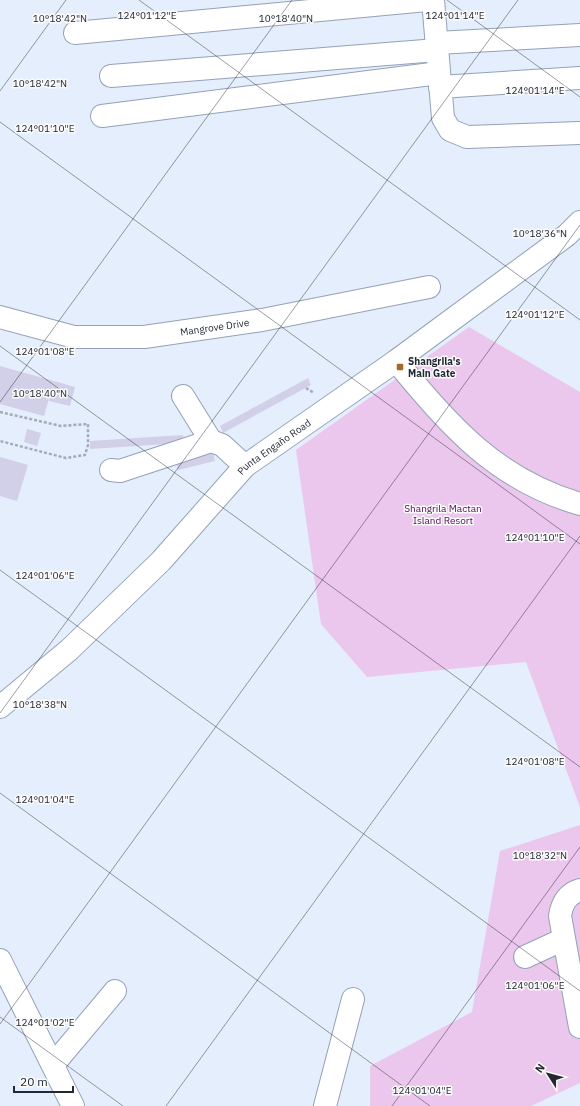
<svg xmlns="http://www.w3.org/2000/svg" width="580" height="1106" viewBox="0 0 580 1106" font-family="'IBM Plex Sans',sans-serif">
  <rect width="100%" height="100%" fill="#e5eefc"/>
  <g fill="#ebc6ed">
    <polygon points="469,327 580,392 580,807 526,662 367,677 321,624 296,450"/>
    <polygon points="580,825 580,1083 531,1106 370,1106 370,1066 472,1012 500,851"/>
  </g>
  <g fill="#d2cfe8">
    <polygon points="0,366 54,381 44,416 0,404"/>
    <polygon points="308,378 311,385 223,433 220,426"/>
    <polygon points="54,381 75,387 70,406 49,401"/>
    <polygon points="27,429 41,433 37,446 24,442"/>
    <polygon points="183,435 184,443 90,449 90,441"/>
    <polygon points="213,453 215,461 178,470 176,461"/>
    <polygon points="0,457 28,465 17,501 0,496"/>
  </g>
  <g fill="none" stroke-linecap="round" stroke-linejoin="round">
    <g stroke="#93a2b8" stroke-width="24">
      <g id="minor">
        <polyline points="433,0 443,118 450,130 467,137 580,133"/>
        <polyline points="75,33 427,0"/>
        <polyline points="437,43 580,35"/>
        <polyline points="111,76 437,50"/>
        <polyline points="440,87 580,78"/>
        <polyline points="102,116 439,73"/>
        <path id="s1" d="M0,317L74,337H144L262,320L429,287"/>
        <path d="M396,361C451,427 495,479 580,504"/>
        <polyline points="183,396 211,441"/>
        <polyline points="111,470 120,471 211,441 222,445 245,466"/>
        <path id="s2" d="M0,707L69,650L161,561L245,466L396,361L567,235L580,222"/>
        <path d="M580,890C567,894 562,903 560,916L580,1027"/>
        <polyline points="525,957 564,939"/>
        <polyline points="0,960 73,1106"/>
        <polyline points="53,1065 115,991"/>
        <polyline points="325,1106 353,999"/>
      </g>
    </g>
    <g stroke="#a3abb7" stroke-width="2.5" stroke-dasharray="3 2" stroke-linecap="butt">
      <polyline points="306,388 314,393"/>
      <polyline points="0,412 61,426 88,424 88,445 85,455 66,458 0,441"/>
    </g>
    <use href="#minor" stroke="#fff" stroke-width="22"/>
  </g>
  <path fill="none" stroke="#232932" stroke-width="1" stroke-opacity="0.45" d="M139,0L580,320M447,0L580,97M0,91L66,0M0,122L580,544M0,346L580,767M0,402L292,0M0,570L580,991M0,713L518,0M0,793L430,1106M0,1017L123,1106M0,1024L580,225M166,1106L580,536M392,1106L580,847"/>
  <rect fill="#a46a2a" stroke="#fbfbfb" stroke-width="1.5" x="396" y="363" width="8" height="8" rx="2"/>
  <g text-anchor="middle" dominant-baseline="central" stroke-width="3" stroke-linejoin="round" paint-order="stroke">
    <g font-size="10" fill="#232932" stroke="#fbfbfb">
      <text stroke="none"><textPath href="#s1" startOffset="218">Mangrove Drive</textPath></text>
      <text stroke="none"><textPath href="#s2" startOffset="379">Punta Engaño Road</textPath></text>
    </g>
    <g font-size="10" font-weight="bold" fill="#232932" stroke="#fbfbfb" text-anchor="start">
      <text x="408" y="361">Shangrila's<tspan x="408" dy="12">Main Gate</tspan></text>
    </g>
    <g font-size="10" fill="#4f0a55" stroke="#fbfbfb">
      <text x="443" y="508">Shangrila Mactan<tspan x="443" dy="12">Island Resort</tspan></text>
    </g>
  </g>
  <g font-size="10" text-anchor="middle" fill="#232932" stroke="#fbfbfb" stroke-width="3" stroke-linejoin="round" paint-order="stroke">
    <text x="147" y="19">124°01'12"E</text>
    <text x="455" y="19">124°01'14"E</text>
    <text x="60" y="22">10°18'42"N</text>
    <text x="286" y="22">10°18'40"N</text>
    <text x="40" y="87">10°18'42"N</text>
    <text x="535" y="94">124°01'14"E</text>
    <text x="45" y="132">124°01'10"E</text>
    <text x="540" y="237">10°18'36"N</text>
    <text x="535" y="318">124°01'12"E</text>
    <text x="45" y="355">124°01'08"E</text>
    <text x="40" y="397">10°18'40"N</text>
    <text x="535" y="541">124°01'10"E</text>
    <text x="45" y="579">124°01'06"E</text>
    <text x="40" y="708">10°18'38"N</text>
    <text x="535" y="765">124°01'08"E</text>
    <text x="45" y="803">124°01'04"E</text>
    <text x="540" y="859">10°18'32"N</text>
    <text x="535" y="989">124°01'06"E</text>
    <text x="45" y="1026">124°01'02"E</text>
    <text x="422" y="1094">124°01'04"E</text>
  </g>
  <g transform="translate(548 1074) rotate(306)" stroke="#fbfbfb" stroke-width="3" paint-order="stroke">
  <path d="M0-3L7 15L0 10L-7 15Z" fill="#232932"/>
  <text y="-6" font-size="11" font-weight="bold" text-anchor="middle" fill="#232932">N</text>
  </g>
  <path d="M14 1086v6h59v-6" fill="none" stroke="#232932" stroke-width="2"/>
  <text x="20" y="1086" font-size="12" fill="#232932" stroke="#fbfbfb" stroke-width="3" paint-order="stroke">20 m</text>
</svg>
